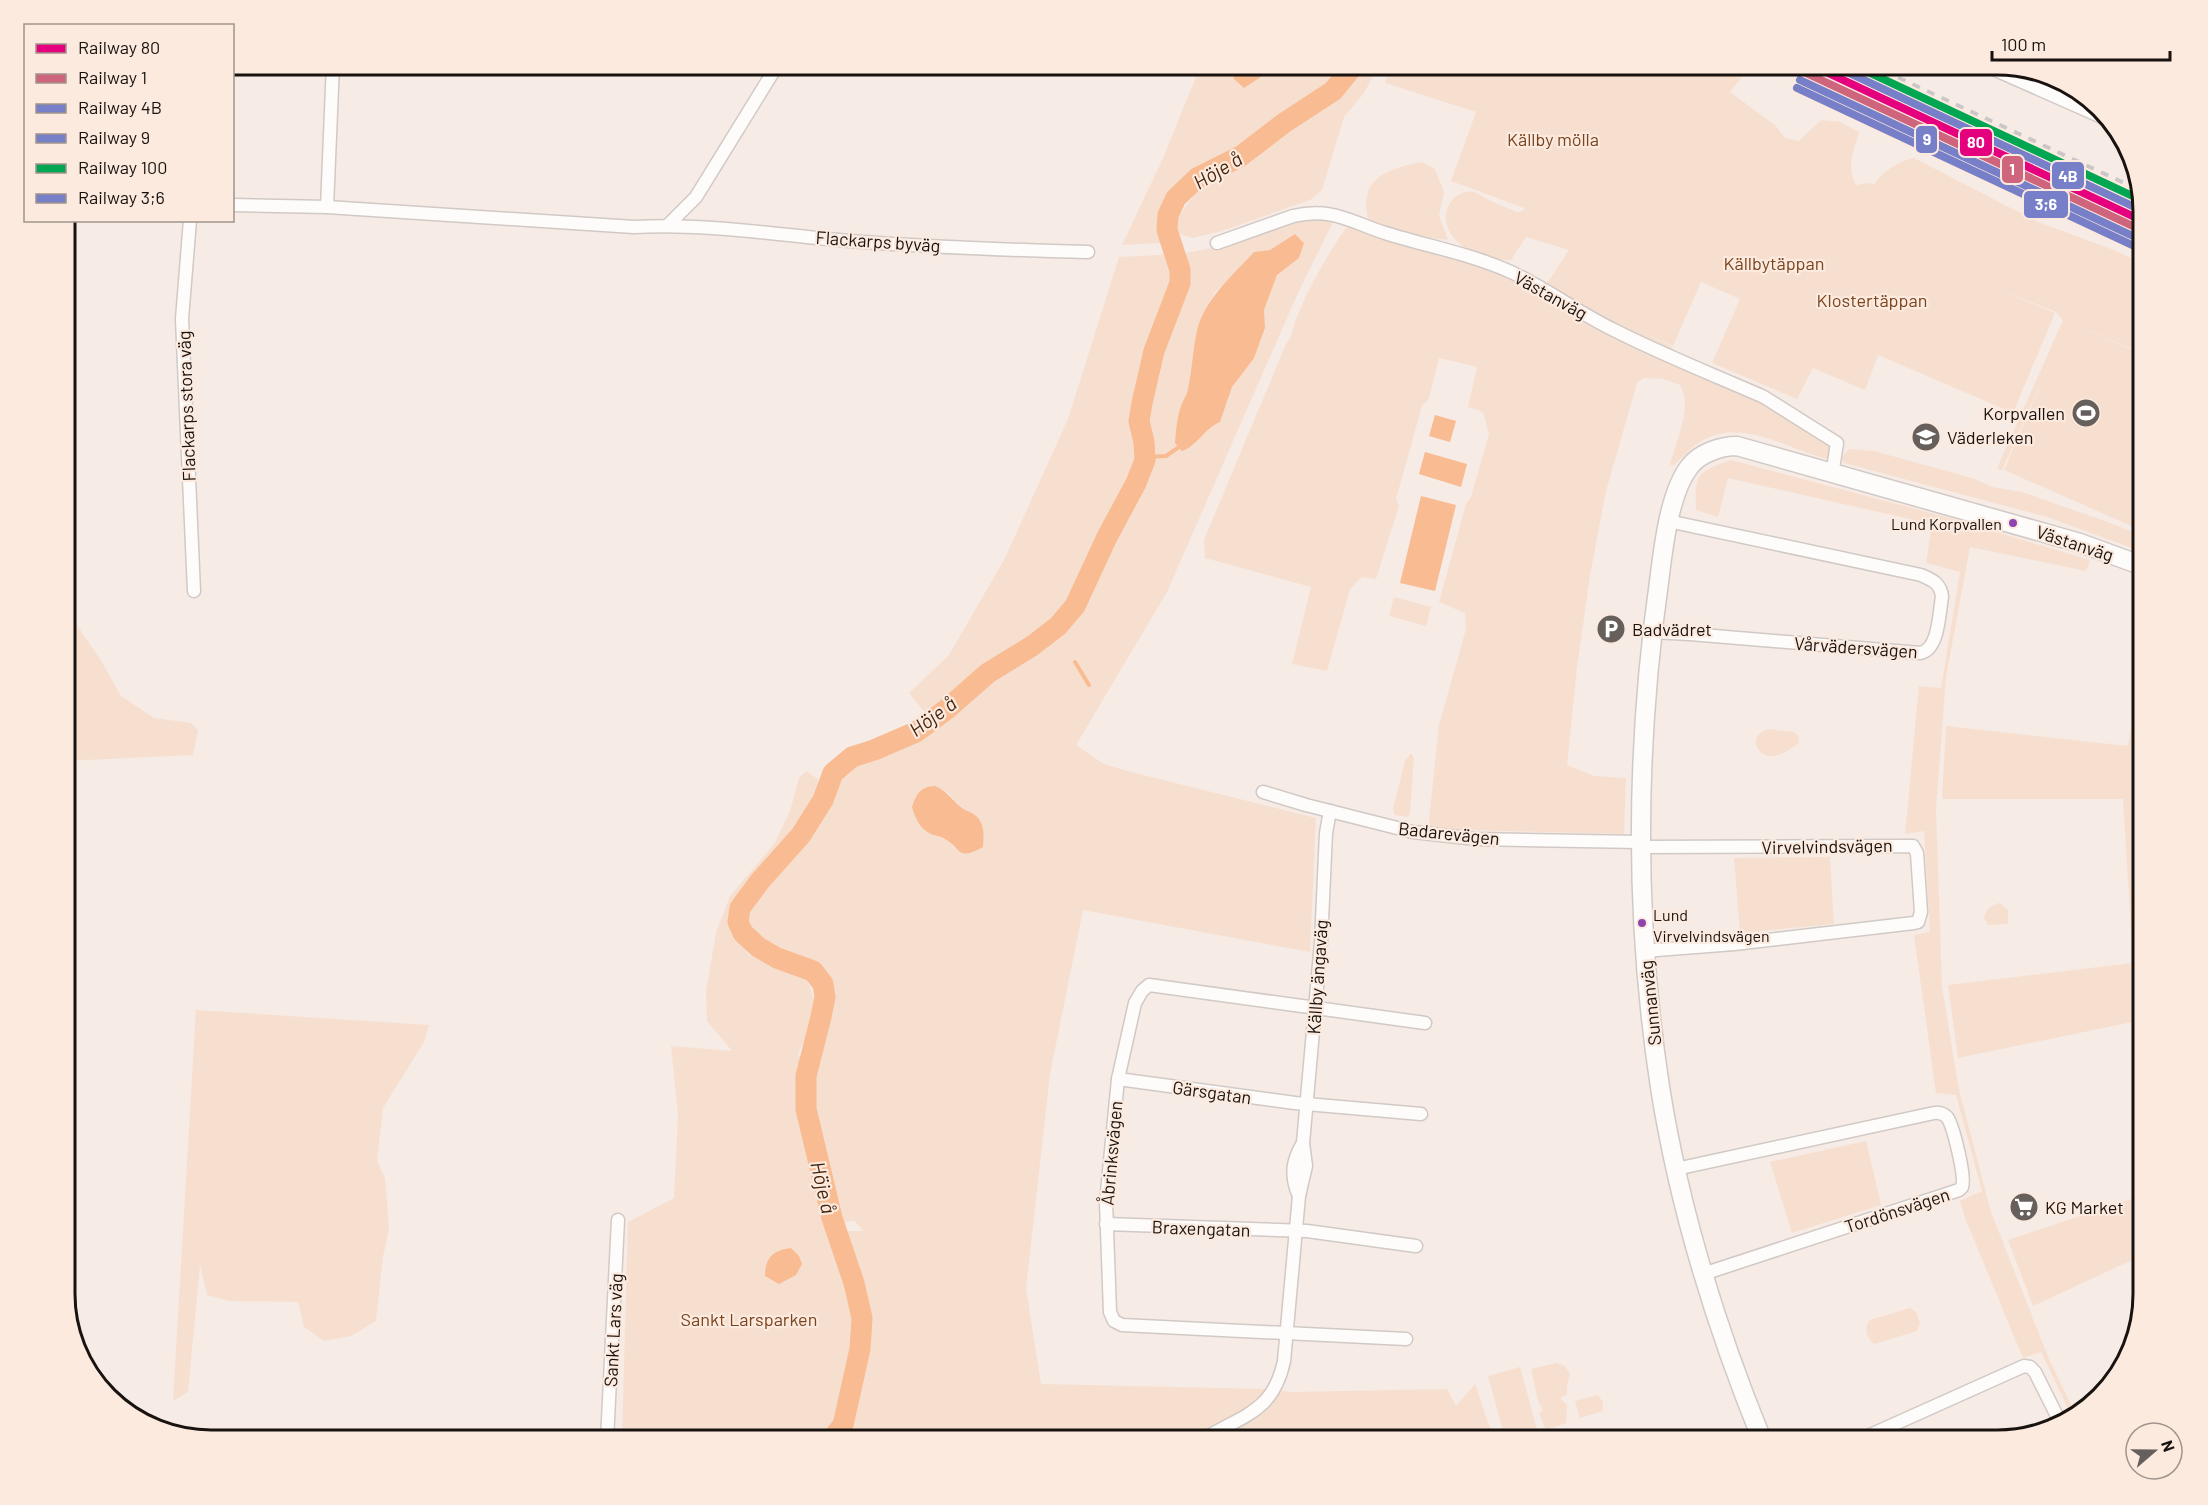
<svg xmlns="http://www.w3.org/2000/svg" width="2208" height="1505" viewBox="0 0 2208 1505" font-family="Barlow,sans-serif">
  <rect width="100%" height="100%" fill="#f6ebe5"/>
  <g fill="#f7dfd0" fill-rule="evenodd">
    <polygon points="1201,65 1246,65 1233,78 1273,68 1279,65 1347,65 1317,93 1246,142 1199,166 1179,183 1166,200 1160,216 1161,243 1122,245 1163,158"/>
    <polygon points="1365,65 1379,65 1364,93 1344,117 1322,190 1310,200 1222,231 1192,238 1177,233 1178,217 1198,190 1212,179 1253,161 1261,149 1278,135 1338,94 1355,78"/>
    <path d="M1392,65H1743L1741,78L1730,92L1776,126L1785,138L1799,141L1821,120L1840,122L1859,132C1854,150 1846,168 1856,185L1867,183L1875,184C1881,172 1901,160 1914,158L2038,222L2114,250L2143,264V354L2068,322L2143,355V531L2004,470L2050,363L2002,470H1999L1998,466L2063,320L2056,312L1994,288L2055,313L2013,413L1878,355L1865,390L1813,368L1797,399L1712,363L1740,299L1701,282L1673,346L1633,328L1671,346L1673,349L1671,351L1830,442L1832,455L1828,459C1788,450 1745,418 1703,440C1692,446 1683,457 1674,465H1670C1676,441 1693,407 1680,385L1664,379L1644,378L1637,383L1606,491L1590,575L1577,668L1567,765L1594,776L1626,778L1624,834L1428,829L1439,725L1466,629L1465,613L1439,602L1466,504L1471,497L1489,434L1483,412L1468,407L1477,367L1439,358L1429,398L1422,406L1396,499L1399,506L1376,579L1362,577L1350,589L1327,671L1292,664L1311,587L1205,558L1204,540L1286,344L1291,337C1295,311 1332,244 1349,225L1383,240L1470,261L1546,285L1569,250L1526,237L1511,260C1487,262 1449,247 1446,220C1444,204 1459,188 1474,192C1480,194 1485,199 1491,201C1499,205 1508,208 1517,212L1523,211L1524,208L1451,181L1476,112L1385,83Z"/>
    <path d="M1422,162L1435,169L1444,192L1439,216L1448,240L1421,237L1369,221C1357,178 1387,169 1422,162Z"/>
    <path d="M1302,216L1334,220L1298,293L1167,592L1076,745L1104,764L1131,772L1316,818L1310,952L1083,910L1050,1074L1026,1288L1041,1384L1266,1389L1292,1392L1447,1389L1456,1406L1475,1384L1494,1440H622L628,1222L674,1198L678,1115L671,1046L732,1051L707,1021L706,991L716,933L730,896L775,843L790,811L799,778L806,771L818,779L817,797L805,819L756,875L733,906L731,921L736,939L749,955L805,975C811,989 818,1007 815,1022C812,1034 800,1043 798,1056L802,1057L796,1108L836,1231H863L854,1220L841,1224L814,1107L813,1073L819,1049L830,1020L831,996L826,979L816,965L779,953L761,944L749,930L744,918L746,910L763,884L806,839L827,803L838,777L853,761L878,755L920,737L927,715L909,693L949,655L1005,558L1068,419L1119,257L1180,254L1218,247ZM1296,235L1304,243L1299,258L1277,275L1264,310L1265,329L1254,357L1232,387L1220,422L1209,427L1192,447L1175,443L1180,408L1188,391L1197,329L1206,308L1216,291L1227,283L1254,252L1270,250ZM945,790L963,809L974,815L980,821L984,835L955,849L949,841L942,837Z"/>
    <polygon points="1850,449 1874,451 1972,478 1992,487 2022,492 2105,521 2143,536 2143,552 2047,517 1844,463 1842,458 1845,453"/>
    <path d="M1731,460L1953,519L2090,560L2086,571L1970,547L1946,677L1936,809L1942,987L1959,1090L1991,1212L2049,1359L2076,1415L2073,1419L2041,1352L2023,1358L1965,1218L1960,1201L1982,1191L1956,1095L1936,1093L1914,935L1930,932L1924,831L1905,834L1919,686L1941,688L1960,572L1926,563L1932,524L1728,478L1718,517L1696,510C1695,473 1696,473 1731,460Z"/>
    <polygon points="1394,597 1431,607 1426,626 1389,616"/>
    <polygon points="65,616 72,618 100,659 121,696 154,718 191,723 198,731 193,755 65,761"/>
    <polygon points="2143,657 2143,1026 2142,1020 1958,1058 1948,985 2133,963 2123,799 1942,799 1946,726 2128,746"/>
    <path d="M1768,729L1794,732L1798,736L1799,743C1793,747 1786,753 1778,755C1758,761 1745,737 1768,729Z"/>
    <polygon points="1411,753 1414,758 1410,813 1408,817 1395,815 1393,809 1405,761"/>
    <polygon points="1830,857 1834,924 1740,933 1734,858"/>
    <path d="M2000,903L2008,910V924L1988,925L1984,918C1986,908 1990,906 2000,903Z"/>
    <polygon points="196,1010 429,1025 424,1042 383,1108 377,1161 385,1178 389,1228 383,1257 376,1321 351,1336 324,1341 304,1327 298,1302 230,1301 207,1295 200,1265 188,1392 173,1401"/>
    <polygon points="1866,1141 1881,1205 1792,1233 1770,1162"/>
    <polygon points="2143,1195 2143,1255 2033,1306 2008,1240"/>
    <path d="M1910,1308L1916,1312L1920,1323L1917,1331L1874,1344C1867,1338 1863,1328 1870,1320Z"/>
    <polygon points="1556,1363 1565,1366 1570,1375 1567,1385 1567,1394 1560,1398 1567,1405 1566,1423 1546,1430 1539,1413 1543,1410 1538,1401 1531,1369"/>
    <polygon points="1520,1367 1537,1429 1505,1438 1488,1376"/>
    <polygon points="1598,1395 1603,1402 1603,1411 1580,1418 1575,1401"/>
  </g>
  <g fill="#f8bb92">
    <polygon points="1246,65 1246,64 1279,65 1244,88 1233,78"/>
    <path d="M1295,234L1304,243L1299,258L1277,275L1264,310L1265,328L1254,358L1232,387L1220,422C1203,429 1199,445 1182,451L1175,443C1176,431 1177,417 1181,406C1183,400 1187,395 1188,389C1192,370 1193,349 1197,330C1205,299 1233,275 1254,252L1270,250Z"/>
    <polygon points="1435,415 1456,421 1450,442 1429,436"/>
    <polygon points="1425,452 1467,464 1461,487 1419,474"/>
    <polygon points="1421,496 1456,505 1435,591 1400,583"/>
    <path d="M935,786C947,791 952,800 962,808C966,811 971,812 975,815C985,823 984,836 983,847C957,861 963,850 945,839C941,836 936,836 931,834C920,829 915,818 912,807C917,793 920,787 935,786Z"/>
    <path d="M791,1248L799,1256L802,1264L796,1275L779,1284L765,1276C765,1258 773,1250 791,1248Z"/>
  </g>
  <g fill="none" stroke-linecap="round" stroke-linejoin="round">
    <g stroke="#f8bb92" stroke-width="4">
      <polyline points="1145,457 1166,456 1179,447"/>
      <polyline points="1075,662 1089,685"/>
    </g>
    <polyline stroke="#f8bb92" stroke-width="21" points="831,1440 843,1425 860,1349 862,1318 854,1283 832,1218 806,1109 806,1076 821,1017 825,997 823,984 813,971 777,958 758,947 743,933 738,922 740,908 760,881 801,835 823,800 833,773 852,757 874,750 916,732 947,709 988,673 1032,646 1058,626 1075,606 1107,537 1136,483 1145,460 1144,442 1139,421 1142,403 1154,351 1180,283 1180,270 1167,230 1168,215 1176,198 1197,178 1241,156 1284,123 1333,91 1355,64"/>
    <g stroke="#d1c9c5" stroke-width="15">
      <g id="street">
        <polyline points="1982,64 2104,118"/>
        <path d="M232,205L327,207L634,227C706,223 778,235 849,241C928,247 1008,250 1088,252"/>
        <polyline points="327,207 333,64"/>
        <polyline points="190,220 182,319 194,591"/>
        <polyline points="668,225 696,197 778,64"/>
        <path d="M1217,243L1293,216C1332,207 1351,222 1385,233C1427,246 1471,254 1511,272C1547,289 1579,313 1614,330C1663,355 1714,375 1764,397L1837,443L1832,475"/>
        <path d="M1652,632L1690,634L1920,653C1939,650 1939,613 1942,597C1941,584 1933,580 1921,575L1668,521"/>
        <polyline points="1263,792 1306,805 1413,832 1476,839 1639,842"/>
        <polyline points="1640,847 1913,846 1917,853 1921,912 1918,922 1914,923 1734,944 1644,951"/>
        <polyline points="1118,1079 1295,1103 1421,1114"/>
        <path d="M1676,1169L1934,1113C1939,1112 1943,1113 1947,1117C1953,1125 1966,1177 1962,1187L1959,1190L1703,1274"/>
        <path d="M1299,1196C1290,1176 1292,1161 1303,1143"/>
        <polyline points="1106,1224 1307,1231 1416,1246"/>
        <polyline points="1406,1339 1122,1325 1114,1321 1110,1312 1106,1202 1118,1079 1135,1003 1142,991 1149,985 1425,1023"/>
        <polyline points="607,1440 618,1220"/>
        <path d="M1202,1440C1242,1415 1273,1413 1284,1361L1299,1196L1306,1166L1303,1143L1321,942L1326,833L1330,811"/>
        <polyline points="1859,1440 2024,1366 2030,1367 2035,1372 2061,1424"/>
      </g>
    </g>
    <g stroke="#d1c9c5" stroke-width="21">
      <path id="secondary" d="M1762,1440C1716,1327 1679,1208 1660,1087C1634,917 1635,752 1659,582C1663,550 1669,492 1690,466C1700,453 1721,446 1737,446L2080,543L2143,566"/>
    </g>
    <use href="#street" stroke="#fefcfb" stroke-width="12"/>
    <use href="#secondary" stroke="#fefcfb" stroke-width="18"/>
    <g stroke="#cbc7c6" stroke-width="4" stroke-dasharray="8 8" stroke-linecap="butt">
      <polyline points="1827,64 2143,211"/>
      <polyline points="1869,64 2139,190"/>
    </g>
    <g stroke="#fceadf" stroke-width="12">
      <polyline id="rail-1" points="1809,64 2143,221"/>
    </g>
    <g stroke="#fceadf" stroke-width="12">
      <polyline id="rail-2" points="1804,72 2139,229"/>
    </g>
    <g stroke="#fceadf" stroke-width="12">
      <polyline id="rail-3" points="1830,64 2143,211"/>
    </g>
    <g stroke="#fceadf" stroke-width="12">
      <polyline id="rail-4" points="1800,80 2135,237"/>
    </g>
    <g stroke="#fceadf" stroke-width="12">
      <polyline id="rail-5" points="1851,64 2141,200"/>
    </g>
    <g stroke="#fceadf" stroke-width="12">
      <polyline id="rail-6" points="1797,88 2132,245"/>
    </g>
    <use href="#rail-1" stroke="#e5007d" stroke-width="8"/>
    <use href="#rail-2" stroke="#cf657c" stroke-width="8"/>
    <use href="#rail-3" stroke="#767fc8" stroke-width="8"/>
    <use href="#rail-4" stroke="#767fc8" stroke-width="8"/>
    <use href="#rail-5" stroke="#00a651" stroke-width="8"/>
    <use href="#rail-6" stroke="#767fc8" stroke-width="8"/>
  </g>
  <defs>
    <g id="stadium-disc" transform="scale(1.5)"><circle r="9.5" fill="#665f5b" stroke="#fceadf"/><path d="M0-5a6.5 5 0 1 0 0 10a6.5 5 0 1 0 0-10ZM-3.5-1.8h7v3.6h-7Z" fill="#fff"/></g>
    <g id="school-disc" transform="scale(1.5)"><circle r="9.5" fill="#665f5b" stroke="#fceadf"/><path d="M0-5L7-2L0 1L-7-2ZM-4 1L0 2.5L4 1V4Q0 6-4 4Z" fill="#fff"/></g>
    <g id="parking-disc" transform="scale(1.5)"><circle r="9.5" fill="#665f5b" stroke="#fceadf"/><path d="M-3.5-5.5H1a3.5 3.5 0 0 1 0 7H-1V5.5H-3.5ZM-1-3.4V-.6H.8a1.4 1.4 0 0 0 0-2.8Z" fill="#fff"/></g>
    <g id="supermarket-disc" transform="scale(1.5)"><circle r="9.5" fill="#665f5b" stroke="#fceadf"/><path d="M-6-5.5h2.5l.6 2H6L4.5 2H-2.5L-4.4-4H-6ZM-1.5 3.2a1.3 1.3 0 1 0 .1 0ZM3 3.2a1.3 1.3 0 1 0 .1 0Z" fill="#fff"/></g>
  </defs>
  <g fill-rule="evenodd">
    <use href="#stadium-disc" x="2086" y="413"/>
    <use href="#school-disc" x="1926" y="437"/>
    <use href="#parking-disc" x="1611" y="629"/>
    <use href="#supermarket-disc" x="2024" y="1207"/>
  </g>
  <g fill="#8e44ad" stroke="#fceadf" stroke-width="2">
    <circle cx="2013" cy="523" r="5"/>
    <circle cx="1642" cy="923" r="5"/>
  </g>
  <g text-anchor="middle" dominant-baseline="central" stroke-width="4.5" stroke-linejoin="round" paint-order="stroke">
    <g font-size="16" fill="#191310" stroke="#fceadf" text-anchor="end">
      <text x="2002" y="523">Lund Korpvallen</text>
      <text x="1653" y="914" text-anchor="start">Lund<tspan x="1653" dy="21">Virvelvindsvägen</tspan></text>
    </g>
    <g font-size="18" fill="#7a441e" stroke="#fceadf">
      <text x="1553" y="139">Källby mölla</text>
      <text x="1774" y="263">Källbytäppan</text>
      <text x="1872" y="300">Klostertäppan</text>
      <text x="749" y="1319">Sankt Larsparken</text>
    </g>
    <g font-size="18" fill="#191310" stroke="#fceadf">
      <text transform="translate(878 241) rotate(4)">Flackarps byväg</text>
      <text transform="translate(1551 295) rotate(29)">Västanväg</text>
      <text transform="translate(186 406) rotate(-92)">Flackarps stora väg</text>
      <text transform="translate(2075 543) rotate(18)">Västanväg</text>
      <text transform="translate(1856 647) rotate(4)">Vårvädersvägen</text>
      <text transform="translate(1449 833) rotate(6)">Badarevägen</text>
      <text transform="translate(1827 846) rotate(-1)">Virvelvindsvägen</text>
      <text transform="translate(1317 977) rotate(-86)">Källby ängaväg</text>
      <text transform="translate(1650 1003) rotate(-96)">Sunnanväg</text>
      <text transform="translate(1212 1092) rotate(8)">Gärsgatan</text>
      <text transform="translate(1111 1153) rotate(-85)">Åbrinksvägen</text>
      <text transform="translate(1897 1210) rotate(-18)">Tordönsvägen</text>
      <text transform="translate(1201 1228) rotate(2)">Braxengatan</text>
      <text transform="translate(613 1330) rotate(-87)">Sankt Lars väg</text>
    </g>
    <g font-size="18" fill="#191310" stroke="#fceadf" text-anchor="start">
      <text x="2065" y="413" text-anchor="end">Korpvallen</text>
      <text x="1947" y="437">Väderleken</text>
      <text x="1632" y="629">Badvädret</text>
      <text x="2045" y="1207">KG Market</text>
    </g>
    <g font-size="20" font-style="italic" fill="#45250d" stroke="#fceadf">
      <text transform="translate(1217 170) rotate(-31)">Höje å</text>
      <text transform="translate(932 716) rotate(-36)">Höje å</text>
      <text transform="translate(824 1187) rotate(77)">Höje å</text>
    </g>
  </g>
  <path d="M0 0H2208V1505H0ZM211 75H1997A136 136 0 0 1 2133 211V1294A136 136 0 0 1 1997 1430H211A136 136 0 0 1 75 1294V211A136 136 0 0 1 211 75Z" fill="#fceadf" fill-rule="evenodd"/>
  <path fill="none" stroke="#191310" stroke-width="3" d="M211 75H1997A136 136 0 0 1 2133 211V1294A136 136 0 0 1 1997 1430H211A136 136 0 0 1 75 1294V211A136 136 0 0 1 211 75Z"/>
  <g stroke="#fceadf" stroke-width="2">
    <rect x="1915" y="125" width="23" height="29" rx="6" fill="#767fc8"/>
    <rect x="1959" y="128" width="34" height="29" rx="6" fill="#e5007d"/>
    <rect x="2001" y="155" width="23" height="29" rx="6" fill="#cf657c"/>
    <rect x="2051" y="161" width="34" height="29" rx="6" fill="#767fc8"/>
    <rect x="2023" y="190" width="46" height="29" rx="6" fill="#767fc8"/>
  </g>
  <g font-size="16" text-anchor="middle" font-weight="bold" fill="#fff">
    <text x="1927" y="145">9</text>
    <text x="1976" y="148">80</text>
    <text x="2012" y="175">1</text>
    <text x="2068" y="182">4B</text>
    <text x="2046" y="210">3;6</text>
  </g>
  <rect x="24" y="24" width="210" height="198" fill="#fceadf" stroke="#a1948c" stroke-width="1.5"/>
  <rect x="36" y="44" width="30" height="9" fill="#e5007d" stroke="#a1948c" stroke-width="1.5"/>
  <text x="78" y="54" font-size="18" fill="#191310">Railway 80</text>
  <rect x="36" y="74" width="30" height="9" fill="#cf657c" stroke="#a1948c" stroke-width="1.5"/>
  <text x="78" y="84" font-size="18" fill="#191310">Railway 1</text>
  <rect x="36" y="104" width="30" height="9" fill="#767fc8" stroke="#a1948c" stroke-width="1.5"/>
  <text x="78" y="114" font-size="18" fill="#191310">Railway 4B</text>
  <rect x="36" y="134" width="30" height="9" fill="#767fc8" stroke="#a1948c" stroke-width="1.5"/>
  <text x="78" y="144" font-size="18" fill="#191310">Railway 9</text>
  <rect x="36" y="164" width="30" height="9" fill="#00a651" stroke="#a1948c" stroke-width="1.5"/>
  <text x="78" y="174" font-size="18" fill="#191310">Railway 100</text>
  <rect x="36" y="194" width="30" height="9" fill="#767fc8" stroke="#a1948c" stroke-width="1.5"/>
  <text x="78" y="204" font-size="18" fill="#191310">Railway 3;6</text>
  <g transform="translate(2154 1451) rotate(70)"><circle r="28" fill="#fceadf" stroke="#a1948c" stroke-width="1.5"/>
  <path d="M0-4.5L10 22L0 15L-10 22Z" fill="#665f5b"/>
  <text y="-9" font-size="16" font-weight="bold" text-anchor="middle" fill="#191310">N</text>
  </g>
  <path d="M1992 51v9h178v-9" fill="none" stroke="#191310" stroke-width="3"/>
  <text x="2001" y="51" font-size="18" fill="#191310" stroke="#fceadf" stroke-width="4.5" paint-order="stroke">100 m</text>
</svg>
